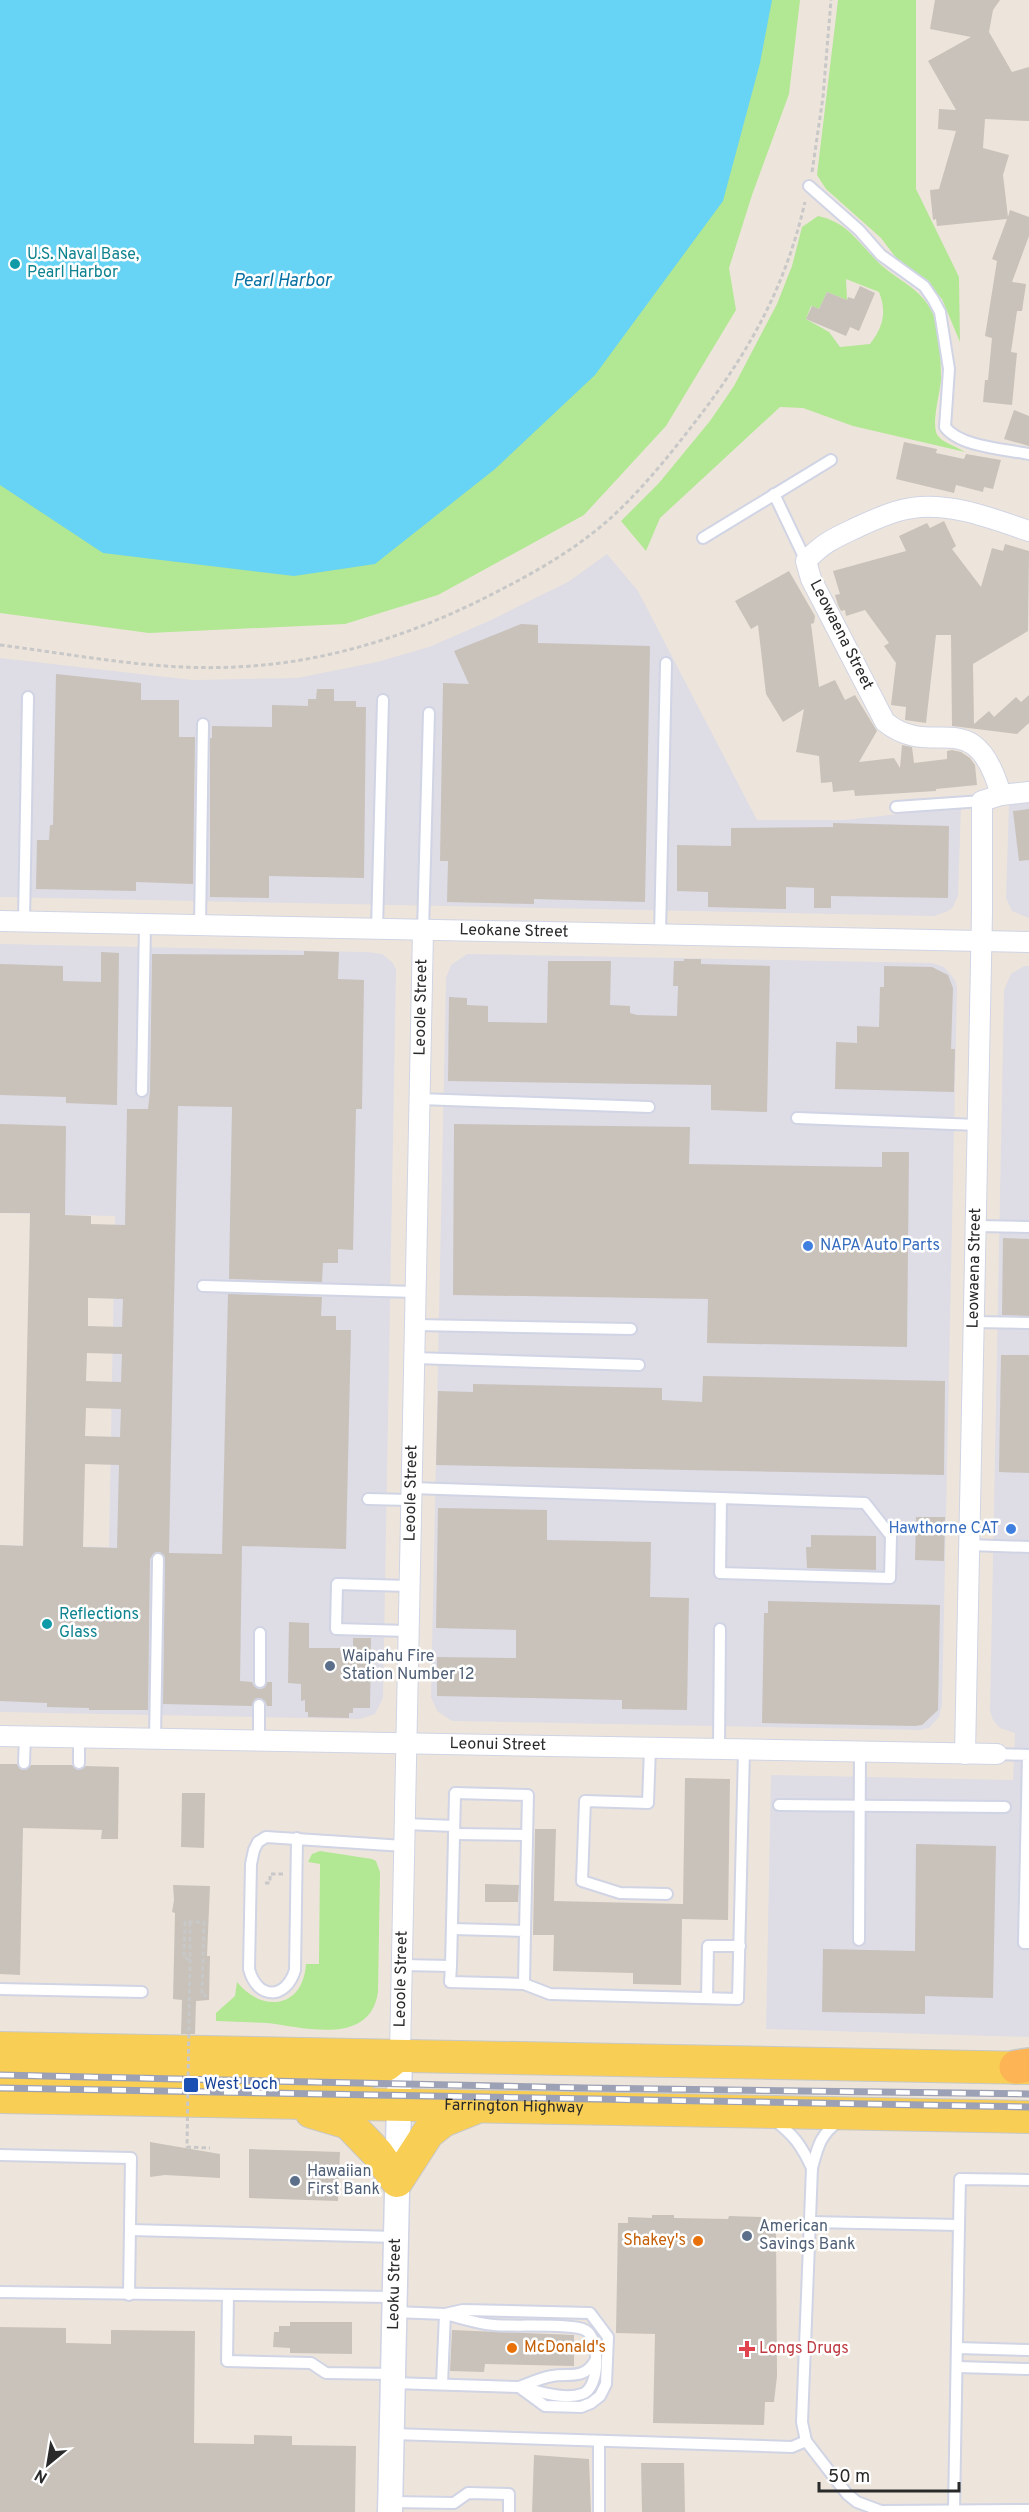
<svg xmlns="http://www.w3.org/2000/svg" width="1029" height="2512" viewBox="0 0 1029 2512" font-family="Overpass,sans-serif">
  <rect width="100%" height="100%" fill="#ede5db"/>
  <g fill="#dedce5">
    <polygon points="607,554 638,591 757,820 845,820 961,807 958,896 953,907 948,911 934,916 0,897 0,658 192,680 297,678 377,662 429,647 489,621 568,582"/>
    <polygon points="1029,800 1029,918 1012,911 1006,898 1009,802"/>
    <polygon points="0,944 367,952 382,954 392,962 396,969 383,1698 375,1714 360,1719 0,1712 0,1545 109,1547 115,1216 0,1213"/>
    <polygon points="467,954 932,963 944,967 955,980 957,987 942,1705 939,1717 929,1728 920,1730 452,1721 437,1711 431,1697 446,978 451,965"/>
    <polygon points="1024,966 1029,966 1029,2037 766,2029 771,1775 1013,1780 1015,1733 1000,1728 993,1720 990,1711 1004,990 1011,974"/>
  </g>
  <g fill="#b2e794" fill-rule="evenodd">
    <polygon points="730,0 800,0 789,94 752,195 729,268 736,310 666,426 584,515 438,595 345,624 149,633 0,613 0,433"/>
    <polygon points="838,0 916,0 916,189 959,277 960,342 942,299 924,280 897,259 881,238 826,189 817,175"/>
    <path d="M818,216C847,222 858,242 878,262C897,281 921,287 933,314C940,329 941,361 941,378C941,391 930,426 938,436C943,443 958,447 965,452L853,426L803,408L780,407L660,518L646,551L621,521L659,483L710,421L734,386L777,304L792,266L802,227ZM846,279L879,292C887,312 883,328 870,344L840,347L829,332L806,319L811,306L819,309L827,292L847,300Z"/>
    <path d="M320,1851L372,1859L376,1861L380,1872L378,1992C370,2047 303,2027 267,2023C250,2022 233,2022 216,2021V2013L235,1996L237,1982C262,2013 303,2009 306,1964H319L320,1864L308,1862L312,1854Z"/>
  </g>
  <polygon fill="#67d3f5" points="0,0 772,0 760,63 723,201 595,375 495,469 375,564 294,576 103,553 0,485"/>
  <g fill="#c8c2bb" fill-rule="evenodd">
    <polygon points="935,0 1000,0 993,10 989,32 1012,72 1029,67 1029,121 985,119 983,148 1009,155 1003,175 1008,217 1010,210 1029,217 1029,236 1012,282 1026,284 1022,311 1017,311 1011,352 1017,353 1012,405 983,402 985,380 988,380 992,338 985,336 997,261 992,259 1007,219 937,226 936,219 933,220 930,190 939,189 956,131 938,129 939,109 956,110 928,61 971,37 930,29"/>
    <polygon points="860,286 875,293 859,331 850,327 846,336 806,319 812,306 819,309 827,292 847,300 848,297 854,299"/>
    <polygon points="1014,410 1029,416 1029,446 1004,439"/>
    <polygon points="904,442 937,449 936,453 964,459 966,454 1001,460 993,489 984,487 983,492 956,485 954,493 896,479"/>
    <polygon points="944,521 956,546 952,549 981,587 992,548 1003,551 1005,544 1029,551 1028,631 973,664 974,724 989,711 994,717 1016,697 1021,702 1029,695 1029,723 1017,734 952,726 951,635 936,635 926,723 905,720 906,707 891,705 896,663 884,646 889,643 865,610 846,616 845,610 841,611 838,605 835,595 840,594 833,571 906,551 899,536 927,523 930,528"/>
    <polygon points="789,571 815,616 814,623 811,624 819,687 835,680 845,700 855,695 877,731 859,762 894,758 900,768 902,745 912,747 914,763 947,759 947,751 952,750 961,752 970,758 975,765 977,785 936,789 936,791 855,796 854,790 833,792 832,782 821,783 819,756 796,752 804,709 783,722 766,694 758,625 751,629 735,601"/>
    <polygon points="521,624 538,625 538,643 650,646 645,902 534,899 534,904 447,902 448,861 440,861 443,683 469,684 454,651"/>
    <polygon points="56,674 141,683 141,700 179,700 179,737 195,737 193,884 136,882 136,891 36,889 37,840 49,840 50,825 53,825"/>
    <polygon points="317,689 334,689 334,701 356,701 356,707 366,707 364,878 269,876 269,898 210,897 210,738 212,738 212,726 272,727 272,705 308,706 308,699 316,699"/>
    <polygon points="1029,809 1029,860 1019,861 1013,811"/>
    <polygon points="833,823 949,826 948,898 831,896 831,908 814,908 814,888 786,887 786,909 708,907 708,892 677,891 677,845 731,846 731,828 833,827"/>
    <path d="M304,951L339,952L338,979L364,980L362,1109H356L353,1250L338,1249V1263H323L322,1282L229,1279L232,1107L178,1106L169,1553L222,1554L228,1294L322,1297L321,1316H336V1330H351L346,1549L242,1546L240,1681L252,1682L254,1686L259,1689L264,1688L267,1682H272V1706H267L265,1701L260,1698L255,1699L252,1706L163,1704L165,1559L164,1555L159,1552L154,1553L150,1559L148,1710H89V1708L47,1707V1703L0,1701V1545L23,1546L30,1213H0V1124L66,1126L65,1215L91,1216V1224L125,1225L127,1109H148L150,1091L152,954L304,955ZM88,1298L123,1299L122,1327L88,1326ZM87,1353L122,1354L121,1382L86,1381ZM86,1408L121,1409L120,1437L85,1436ZM85,1464L119,1465L117,1548L83,1547Z"/>
    <polygon points="101,952 119,953 117,1105 66,1103 66,1097 0,1095 0,964 63,966 63,981 101,982"/>
    <polygon points="684,959 701,959 701,964 770,966 767,1112 711,1110 711,1085 448,1081 449,997 467,998 467,1005 488,1006 488,1022 547,1023 548,961 611,961 610,1005 630,1006 630,1013 637,1015 677,1016 678,986 673,986 674,961 684,961"/>
    <polygon points="884,966 932,967 948,975 953,988 951,1049 955,1049 954,1092 835,1089 836,1042 857,1043 857,1026 879,1027 880,987 884,987"/>
    <polygon points="454,1124 690,1127 689,1164 882,1167 882,1152 909,1152 907,1347 707,1343 708,1299 453,1295"/>
    <polygon points="1003,1238 1029,1239 1029,1316 1002,1315"/>
    <polygon points="1001,1355 1029,1355 1029,1473 999,1472"/>
    <polygon points="703,1376 945,1381 944,1475 436,1465 438,1391 473,1392 473,1384 662,1388 662,1400 702,1402"/>
    <polygon points="438,1508 547,1510 547,1540 651,1542 650,1597 689,1598 687,1710 622,1709 622,1700 437,1696 437,1657 516,1658 516,1630 436,1628"/>
    <polygon points="916,1517 945,1517 944,1561 915,1560"/>
    <polygon points="811,1535 876,1536 876,1570 807,1568 806,1547 811,1547"/>
    <polygon points="768,1601 940,1605 938,1710 922,1725 915,1726 762,1723 764,1613 768,1613"/>
    <polygon points="289,1622 309,1623 309,1648 353,1648 353,1638 371,1638 370,1708 353,1708 353,1713 349,1713 349,1718 308,1717 308,1712 305,1712 305,1700 301,1701 301,1684 288,1683"/>
    <polygon points="0,1764 17,1764 20,1769 24,1770 31,1765 72,1765 78,1770 86,1766 119,1767 118,1839 101,1839 102,1830 23,1828 20,1975 0,1974"/>
    <polygon points="685,1778 730,1779 728,1920 682,1919 681,1985 633,1984 633,1973 553,1971 554,1935 533,1935 535,1829 556,1829 554,1901 683,1904"/>
    <polygon points="182,1793 205,1793 204,1848 181,1847"/>
    <polygon points="916,1844 996,1846 993,1998 925,1996 925,2014 822,2012 823,1949 915,1951"/>
    <polygon points="485,1884 519,1885 518,1902 485,1902"/>
    <polygon points="173,1885 210,1886 207,1956 210,1956 209,2000 196,2001 195,2034 181,2034 182,2000 173,1999 175,1913 172,1912 174,1900"/>
    <polygon points="150,2142 220,2154 220,2178 165,2175 150,2177"/>
    <polygon points="249,2149 340,2152 338,2201 249,2198"/>
    <polygon points="652,2215 674,2215 674,2218 728,2219 729,2216 761,2217 776,2233 777,2376 774,2402 765,2402 764,2425 653,2423 655,2334 616,2333 618,2223 628,2223 628,2217 652,2218"/>
    <polygon points="290,2322 352,2322 352,2354 290,2353 290,2348 273,2347 274,2332 279,2332 279,2326 290,2326"/>
    <polygon points="0,2327 66,2328 66,2343 111,2344 111,2330 195,2331 194,2443 254,2444 254,2435 292,2436 292,2445 356,2446 355,2512 0,2512"/>
    <polygon points="452,2330 574,2335 574,2366 485,2364 484,2372 450,2371"/>
    <polygon points="534,2455 589,2459 591,2512 532,2512"/>
    <polygon points="641,2463 684,2463 685,2512 642,2512"/>
  </g>
  <g fill="none" stroke-linecap="round" stroke-linejoin="round">
    <g stroke="#d0d4e4" stroke-width="14">
      <g id="service">
        <path d="M809,186L859,230L881,255L924,286L933,299L940,312L949,369L945,427C960,447 1005,449 1029,454"/>
        <polyline points="774,494 806,561"/>
        <polyline points="703,538 831,460"/>
        <polyline points="896,807 982,801"/>
        <polyline points="24,921 28,697"/>
        <polyline points="200,926 203,724"/>
        <polyline points="377,929 383,700"/>
        <polyline points="423,931 429,713"/>
        <polyline points="660,935 666,663"/>
        <polyline points="142,1091 145,924"/>
        <polyline points="420,1099 649,1107"/>
        <polyline points="797,1118 978,1125"/>
        <polyline points="976,1226 1029,1227"/>
        <polyline points="203,1286 416,1292"/>
        <polyline points="974,1322 1029,1323"/>
        <polyline points="415,1325 631,1329"/>
        <polyline points="414,1358 639,1365"/>
        <polyline points="411,1488 721,1498 720,1573 890,1578 891,1536 865,1503 721,1498"/>
        <polyline points="368,1499 411,1500"/>
        <polyline points="969,1545 1029,1547"/>
        <polyline points="408,1631 336,1629 337,1584 409,1586"/>
        <polyline points="260,1682 260,1633"/>
        <polyline points="155,1739 158,1559"/>
        <polyline points="259,1742 259,1705"/>
        <polyline points="650,1748 648,1803 585,1801 582,1881 620,1893 667,1894"/>
        <polyline points="719,1749 720,1629"/>
        <polyline points="997,1754 1028,1755 1024,1943 1029,1943"/>
        <polyline points="24,1763 25,1736"/>
        <polyline points="79,1763 79,1738"/>
        <polyline points="779,1805 1005,1807"/>
        <polyline points="405,1824 454,1826"/>
        <polyline points="454,1834 527,1835"/>
        <path d="M297,1838L295,1970C286,2000 257,2000 249,1969L251,1864L254,1850L258,1842L266,1837L404,1846"/>
        <polyline points="452,1929 525,1931 524,1984"/>
        <polyline points="859,1940 860,1752"/>
        <polyline points="401,1965 451,1966 450,1982 524,1984 550,1994 738,1999 744,1750"/>
        <polyline points="451,1966 455,1793 528,1795 525,1931"/>
        <polyline points="0,1989 142,1992"/>
        <polyline points="707,1998 708,1946 740,1946"/>
        <path d="M774,2120C794,2135 801,2145 812,2168"/>
        <polyline points="0,2155 131,2158 129,2295"/>
        <polyline points="810,2222 959,2225 954,2510"/>
        <polyline points="959,2225 960,2179 1029,2180"/>
        <polyline points="130,2230 396,2237"/>
        <polyline points="0,2292 395,2297"/>
        <polyline points="228,2295 227,2361 311,2363 326,2373 393,2374"/>
        <polyline points="957,2348 1029,2350"/>
        <polyline points="957,2367 1029,2369"/>
        <polyline points="393,2383 519,2387 545,2406 581,2407 591,2403 600,2396 606,2384 608,2337 590,2313 463,2310 445,2314 394,2312"/>
        <path d="M442,2384L445,2314C461,2318 478,2324 494,2325C514,2327 571,2323 585,2330C601,2338 600,2389 582,2394C565,2400 541,2392 524,2388"/>
        <path d="M519,2387C530,2383 541,2378 552,2376C569,2373 584,2380 595,2361"/>
        <polyline points="392,2434 792,2447 806,2441 847,2494 857,2502 881,2511 1029,2510"/>
        <path d="M806,2441L802,2422L812,2168C818,2146 820,2135 839,2121"/>
        <polyline points="390,2502 454,2503 468,2493 509,2494 509,2512"/>
        <polyline points="599,2512 599,2441"/>
      </g>
    </g>
    <g stroke="#d0d4e4" stroke-width="22">
      <g id="minor">
        <path d="M1001,795C974,700 935,762 885,722L811,579L806,561C825,541 835,538 860,526C875,519 895,510 912,508C951,502 993,519 1029,531"/>
        <path id="s1" d="M0,921L1029,942"/>
        <path id="s2" d="M0,1736L997,1754"/>
        <path id="s3" d="M965,1754L982,912V801L1001,795L1029,792"/>
        <path id="s4" d="M400,2055L423,931"/>
      </g>
    </g>
    <g stroke="#d0d4e4" stroke-width="27">
      <g id="tertiary">
        <path id="s5" d="M390,2512L400,2055"/>
      </g>
    </g>
    <g stroke="#c8c8c8" stroke-width="34">
      <g id="primary">
        <polyline points="0,2048 1029,2068"/>
        <polyline points="0,2070 279,2078 356,2077 386,2065 396,2057"/>
        <path id="s6" d="M0,2097L1029,2117"/>
        <polyline points="311,2112 348,2123 377,2153 397,2181 428,2133 443,2121 473,2109"/>
      </g>
    </g>
    <g stroke="#c8c8c8" stroke-width="36">
      <polyline id="trunk" points="1016,2067 1029,2065"/>
    </g>
    <g stroke="#c8c8c8" stroke-width="3" stroke-dasharray="4.5 3" stroke-linecap="butt">
      <polyline points="812,172 823,97 831,0"/>
      <path d="M0,645C78,655 156,671 235,667C331,663 421,632 504,588C543,568 583,544 615,514C648,483 675,448 702,413C753,345 786,284 805,202"/>
      <polyline points="265,1883 270,1883 270,1874 283,1874"/>
      <polyline points="190,1922 190,1959 184,1958 185,1922 204,1922 202,1995 207,1996"/>
    </g>
    <use href="#service" stroke="#fff" stroke-width="10"/>
    <use href="#minor" stroke="#fff" stroke-width="20"/>
    <use href="#tertiary" stroke="#fff" stroke-width="24"/>
    <use href="#primary" stroke="#f9ce54" stroke-width="32"/>
    <use href="#trunk" stroke="#fcb454" stroke-width="33"/>
    <g stroke="#9da1b5" stroke-width="7">
      <g id="rail">
        <polyline points="0,2075 585,2088 1029,2094"/>
        <polyline points="0,2088 1029,2107"/>
      </g>
    </g>
    <use href="#rail" stroke="#fff" stroke-width="4.5" stroke-dasharray="14" stroke-linecap="butt"/>
    <polyline stroke="#c8c8c8" stroke-width="3" stroke-dasharray="4.5 3" stroke-linecap="butt" points="190,1959 187,2147 210,2148"/>
  </g>
  <g fill="#0f9aa8" stroke="#fff" stroke-width="2">
    <circle cx="15" cy="264" r="6"/>
    <circle cx="47" cy="1624" r="6"/>
  </g>
  <g fill="#3f7fe0" stroke="#fff" stroke-width="2">
    <circle cx="808" cy="1246" r="6"/>
    <circle cx="1011" cy="1529" r="6"/>
  </g>
  <g fill="#5c6f8a" stroke="#fff" stroke-width="2">
    <circle cx="330" cy="1666" r="6"/>
    <circle cx="295" cy="2181" r="6"/>
    <circle cx="747" cy="2236" r="6"/>
  </g>
  <rect fill="#1a4fb4" stroke="#fff" stroke-width="2" x="183" y="2077" width="16" height="16" rx="3"/>
  <g fill="#e8710a" stroke="#fff" stroke-width="2">
    <circle cx="698" cy="2241" r="6"/>
    <circle cx="512" cy="2348" r="6"/>
  </g>
  <path fill="#e0444e" stroke="#fff" stroke-width="2" d="M744 2340h6v6h6v6h-6v6h-6v-6h-6v-6h6z"/>
  <g text-anchor="middle" dominant-baseline="central" stroke-width="5" stroke-linejoin="round" paint-order="stroke">
    <g font-size="16" fill="#0d838f" stroke="#fff" text-anchor="start">
      <text x="27" y="255">U.S. Naval Base,<tspan x="27" dy="18">Pearl Harbor</tspan></text>
      <text x="59" y="1615">Reflections<tspan x="59" dy="18">Glass</tspan></text>
    </g>
    <g font-size="16" fill="#2a2a2a" stroke="#fff">
      <text transform="translate(841 635) rotate(63)">Leowaena Street</text>
      <text stroke="none"><textPath href="#s1" startOffset="514">Leokane Street</textPath></text>
      <text stroke="none"><textPath href="#s4" startOffset="1048">Leoole Street</textPath></text>
      <text stroke="none"><textPath href="#s3" startOffset="486">Leowaena Street</textPath></text>
      <text stroke="none"><textPath href="#s4" startOffset="562">Leoole Street</textPath></text>
      <text stroke="none"><textPath href="#s2" startOffset="498">Leonui Street</textPath></text>
      <text stroke="none"><textPath href="#s4" startOffset="76">Leoole Street</textPath></text>
      <text stroke="none"><textPath href="#s6" startOffset="514">Farrington Highway</textPath></text>
      <text stroke="none"><textPath href="#s5" startOffset="228">Leoku Street</textPath></text>
    </g>
    <g font-size="16" fill="#366cbe" stroke="#fff" text-anchor="start">
      <text x="820" y="1246">NAPA Auto Parts</text>
      <text x="999" y="1529" text-anchor="end">Hawthorne CAT</text>
    </g>
    <g font-size="16" fill="#4e5e75" stroke="#fff" text-anchor="start">
      <text x="342" y="1657">Waipahu Fire<tspan x="342" dy="18">Station Number 12</tspan></text>
      <text x="307" y="2172">Hawaiian<tspan x="307" dy="18">First Bank</tspan></text>
      <text x="759" y="2227">American<tspan x="759" dy="18">Savings Bank</tspan></text>
    </g>
    <g font-size="16" fill="#164399" stroke="#fff" text-anchor="start">
      <text x="204" y="2085">West Loch</text>
    </g>
    <g font-size="16" fill="#c56008" stroke="#fff" text-anchor="end">
      <text x="686" y="2241">Shakey's</text>
      <text x="524" y="2348" text-anchor="start">McDonald's</text>
    </g>
    <g font-size="16" fill="#be3a42" stroke="#fff" text-anchor="start">
      <text x="759" y="2349">Longs Drugs</text>
    </g>
    <g font-size="18" font-style="italic" fill="#0670a2" stroke="#fff">
      <text x="282" y="281">Pearl Harbor</text>
    </g>
  </g>
  <g transform="translate(48 2464) rotate(210)" stroke="#ffffff" stroke-width="4.5" paint-order="stroke">
  <path d="M0-4.5L10 22L0 15L-10 22Z" fill="#2a2a2a"/>
  <text y="-9" font-size="16" font-weight="bold" text-anchor="middle" fill="#2a2a2a">N</text>
  </g>
  <path d="M819 2482v9h140v-9" fill="none" stroke="#2a2a2a" stroke-width="3"/>
  <text x="828" y="2482" font-size="18" fill="#2a2a2a" stroke="#ffffff" stroke-width="4.5" paint-order="stroke">50 m</text>
</svg>
